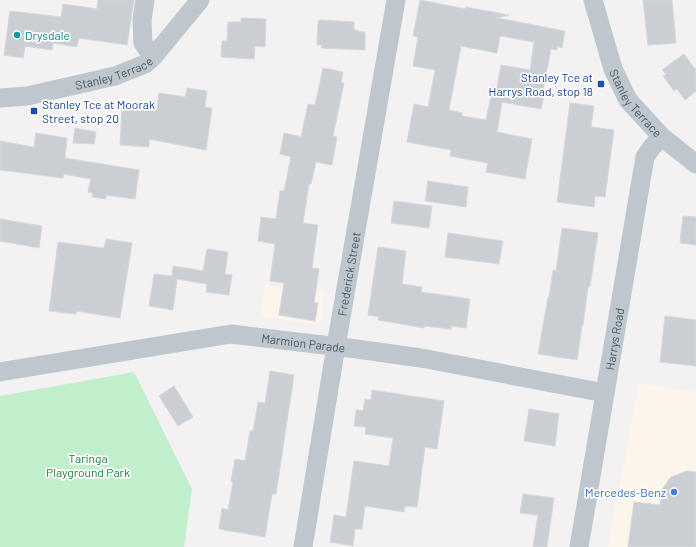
<svg xmlns="http://www.w3.org/2000/svg" width="696" height="547" viewBox="0 0 696 547" font-family="Barlow,sans-serif">
  <rect width="100%" height="100%" fill="#f3f1f1"/>
  <g fill="#fcf5ec">
    <polygon points="265,285 324,292 320,325 261,317"/>
    <polygon points="639,383 696,392 696,547 608,547"/>
  </g>
  <polygon fill="#c1efcc" points="134,372 192,489 184,547 0,547 0,396"/>
  <g fill="#cbcfd3" stroke="#d5d8dc" fill-rule="evenodd">
    <polygon points="98,0 134,0 127,45 79,38 77,47 53,43 52,50 25,46 23,58 4,55 10,11 61,17 63,4 97,9"/>
    <path d="M420,0L466,9V7L509,15L497,18L565,31L562,48L557,46V50L551,49L542,95H544L541,109L502,102L497,132L532,139L525,179L486,172L488,163L450,156L451,150L407,142L414,104L428,107L435,70L413,66L418,37L413,36ZM500,36L534,42L530,70L501,65L497,87L493,86L486,120L462,116V113L449,110L461,46L497,53Z"/>
    <polygon points="643,0 672,0 676,43 648,45"/>
    <polygon points="241,18 266,19 265,47 255,46 254,59 221,57 222,41 227,41 228,22 241,22"/>
    <polygon points="321,20 354,22 354,30 358,30 358,32 365,32 365,50 321,48 322,45 317,45 318,21"/>
    <polygon points="684,54 696,70 696,91 685,100 677,89 674,91 663,76 666,74 662,70"/>
    <polygon points="323,68 343,72 341,83 344,83 333,136 337,137 332,165 316,162 311,184 309,184 303,223 318,225 312,268 319,269 314,303 318,303 315,321 279,315 284,283 270,281 275,244 258,241 261,217 276,219 280,191 284,191 291,157 280,154 284,133 301,137 308,104 315,105"/>
    <polygon points="187,88 207,91 205,107 212,108 206,150 149,139 149,147 120,145 122,108 157,109 159,93 185,97"/>
    <polygon points="570,103 594,106 591,127 614,130 605,197 595,196 594,207 557,202"/>
    <polygon points="75,128 96,132 94,144 73,143"/>
    <polygon points="36,133 67,138 65,158 139,170 135,199 106,195 106,199 92,197 93,193 88,192 91,179 64,174 63,178 0,170 0,141 34,147"/>
    <polygon points="428,181 468,187 466,207 425,201"/>
    <polygon points="394,201 432,206 429,228 391,223"/>
    <polygon points="683,216 696,217 696,245 680,243"/>
    <polygon points="0,219 42,226 39,248 0,241"/>
    <polygon points="562,228 598,233 590,287 588,287 583,325 582,325 577,360 538,354 548,297 549,297 553,270 556,271"/>
    <polygon points="448,233 503,241 499,264 445,257"/>
    <polygon points="106,239 132,243 120,318 76,311 76,314 49,311 58,242 104,248"/>
    <polygon points="378,247 406,251 402,284 422,287 421,292 470,299 466,328 451,326 451,329 424,326 424,328 378,320 379,317 368,315"/>
    <polygon points="207,249 228,252 225,274 232,275 229,295 206,292 207,284 177,279 173,310 149,306 154,274 172,276 173,266 203,271"/>
    <polygon points="665,316 696,320 696,366 660,362"/>
    <polygon points="270,371 294,375 276,494 272,494 265,537 219,529 222,508 228,510 233,482 231,481 235,459 245,461 250,431 253,431 258,402 265,403"/>
    <polygon points="174,386 193,417 178,426 159,396"/>
    <polygon points="372,390 444,401 437,449 425,447 417,507 405,506 404,512 365,506 362,529 355,529 353,546 330,542 334,515 346,517 354,461 389,466 393,438 365,434 366,427 354,426 356,410 363,411 365,399 371,400"/>
    <polygon points="529,409 559,414 555,446 524,441"/>
    <polygon points="687,471 696,472 696,547 628,547 634,502 660,505 663,488 671,477"/>
    <polygon points="523,494 554,498 547,547 533,547 538,515 520,513"/>
  </g>
  <g fill="none" stroke-linecap="round" stroke-linejoin="round">
    <g stroke="#bdc7cd" stroke-width="19">
      <polyline points="145,0 142,20 143,43 153,57"/>
      <path id="s1" d="M593,0L613,69L628,100L662,137L696,164"/>
      <path id="s2" d="M0,98L27,96L115,76L145,64L153,57L200,0"/>
      <path id="s3" d="M0,372L231,334L357,349L421,358L605,393"/>
      <path id="s4" d="M303,547L336,346L396,0"/>
      <path id="s5" d="M579,547L645,157L652,147L662,137"/>
    </g>
  </g>
  <circle fill="#0f9aa8" stroke="#fff" stroke-width="1.5" cx="17" cy="35" r="4"/>
  <g fill="#1a4fb4" stroke="#fff" stroke-width="1.5">
    <rect x="597" y="80" width="8" height="8" rx="2"/>
    <rect x="30" y="107" width="8" height="8" rx="2"/>
  </g>
  <circle fill="#3f7fe0" stroke="#fff" stroke-width="1.5" cx="674" cy="492" r="4"/>
  <g text-anchor="middle" dominant-baseline="central" stroke-width="3.5" stroke-linejoin="round" paint-order="stroke">
    <g font-size="12" fill="#0d838f" stroke="#fff" text-anchor="start">
      <text x="25" y="35">Drysdale</text>
    </g>
    <g font-size="12" fill="#49575e" stroke="#fff">
      <text stroke="none"><textPath href="#s2" startOffset="117">Stanley Terrace</textPath></text>
      <text stroke="none"><textPath href="#s1" startOffset="113">Stanley Terrace</textPath></text>
      <text stroke="none"><textPath href="#s4" startOffset="277">Frederick Street</textPath></text>
      <text stroke="none"><textPath href="#s5" startOffset="211">Harrys Road</textPath></text>
      <text stroke="none"><textPath href="#s3" startOffset="307">Marmion Parade</textPath></text>
    </g>
    <g font-size="12" fill="#164399" stroke="#fff" text-anchor="end">
      <text x="593" y="77">Stanley Tce at<tspan x="593" dy="14">Harrys Road, stop 18</tspan></text>
      <text x="42" y="104" text-anchor="start">Stanley Tce at Moorak<tspan x="42" dy="14">Street, stop 20</tspan></text>
    </g>
    <g font-size="12" fill="#19813e" stroke="#fff">
      <text x="88" y="458">Taringa<tspan x="88" dy="14">Playground Park</tspan></text>
    </g>
    <g font-size="12" fill="#366cbe" stroke="#fff" text-anchor="end">
      <text x="666" y="492">Mercedes-Benz</text>
    </g>
  </g>
</svg>
